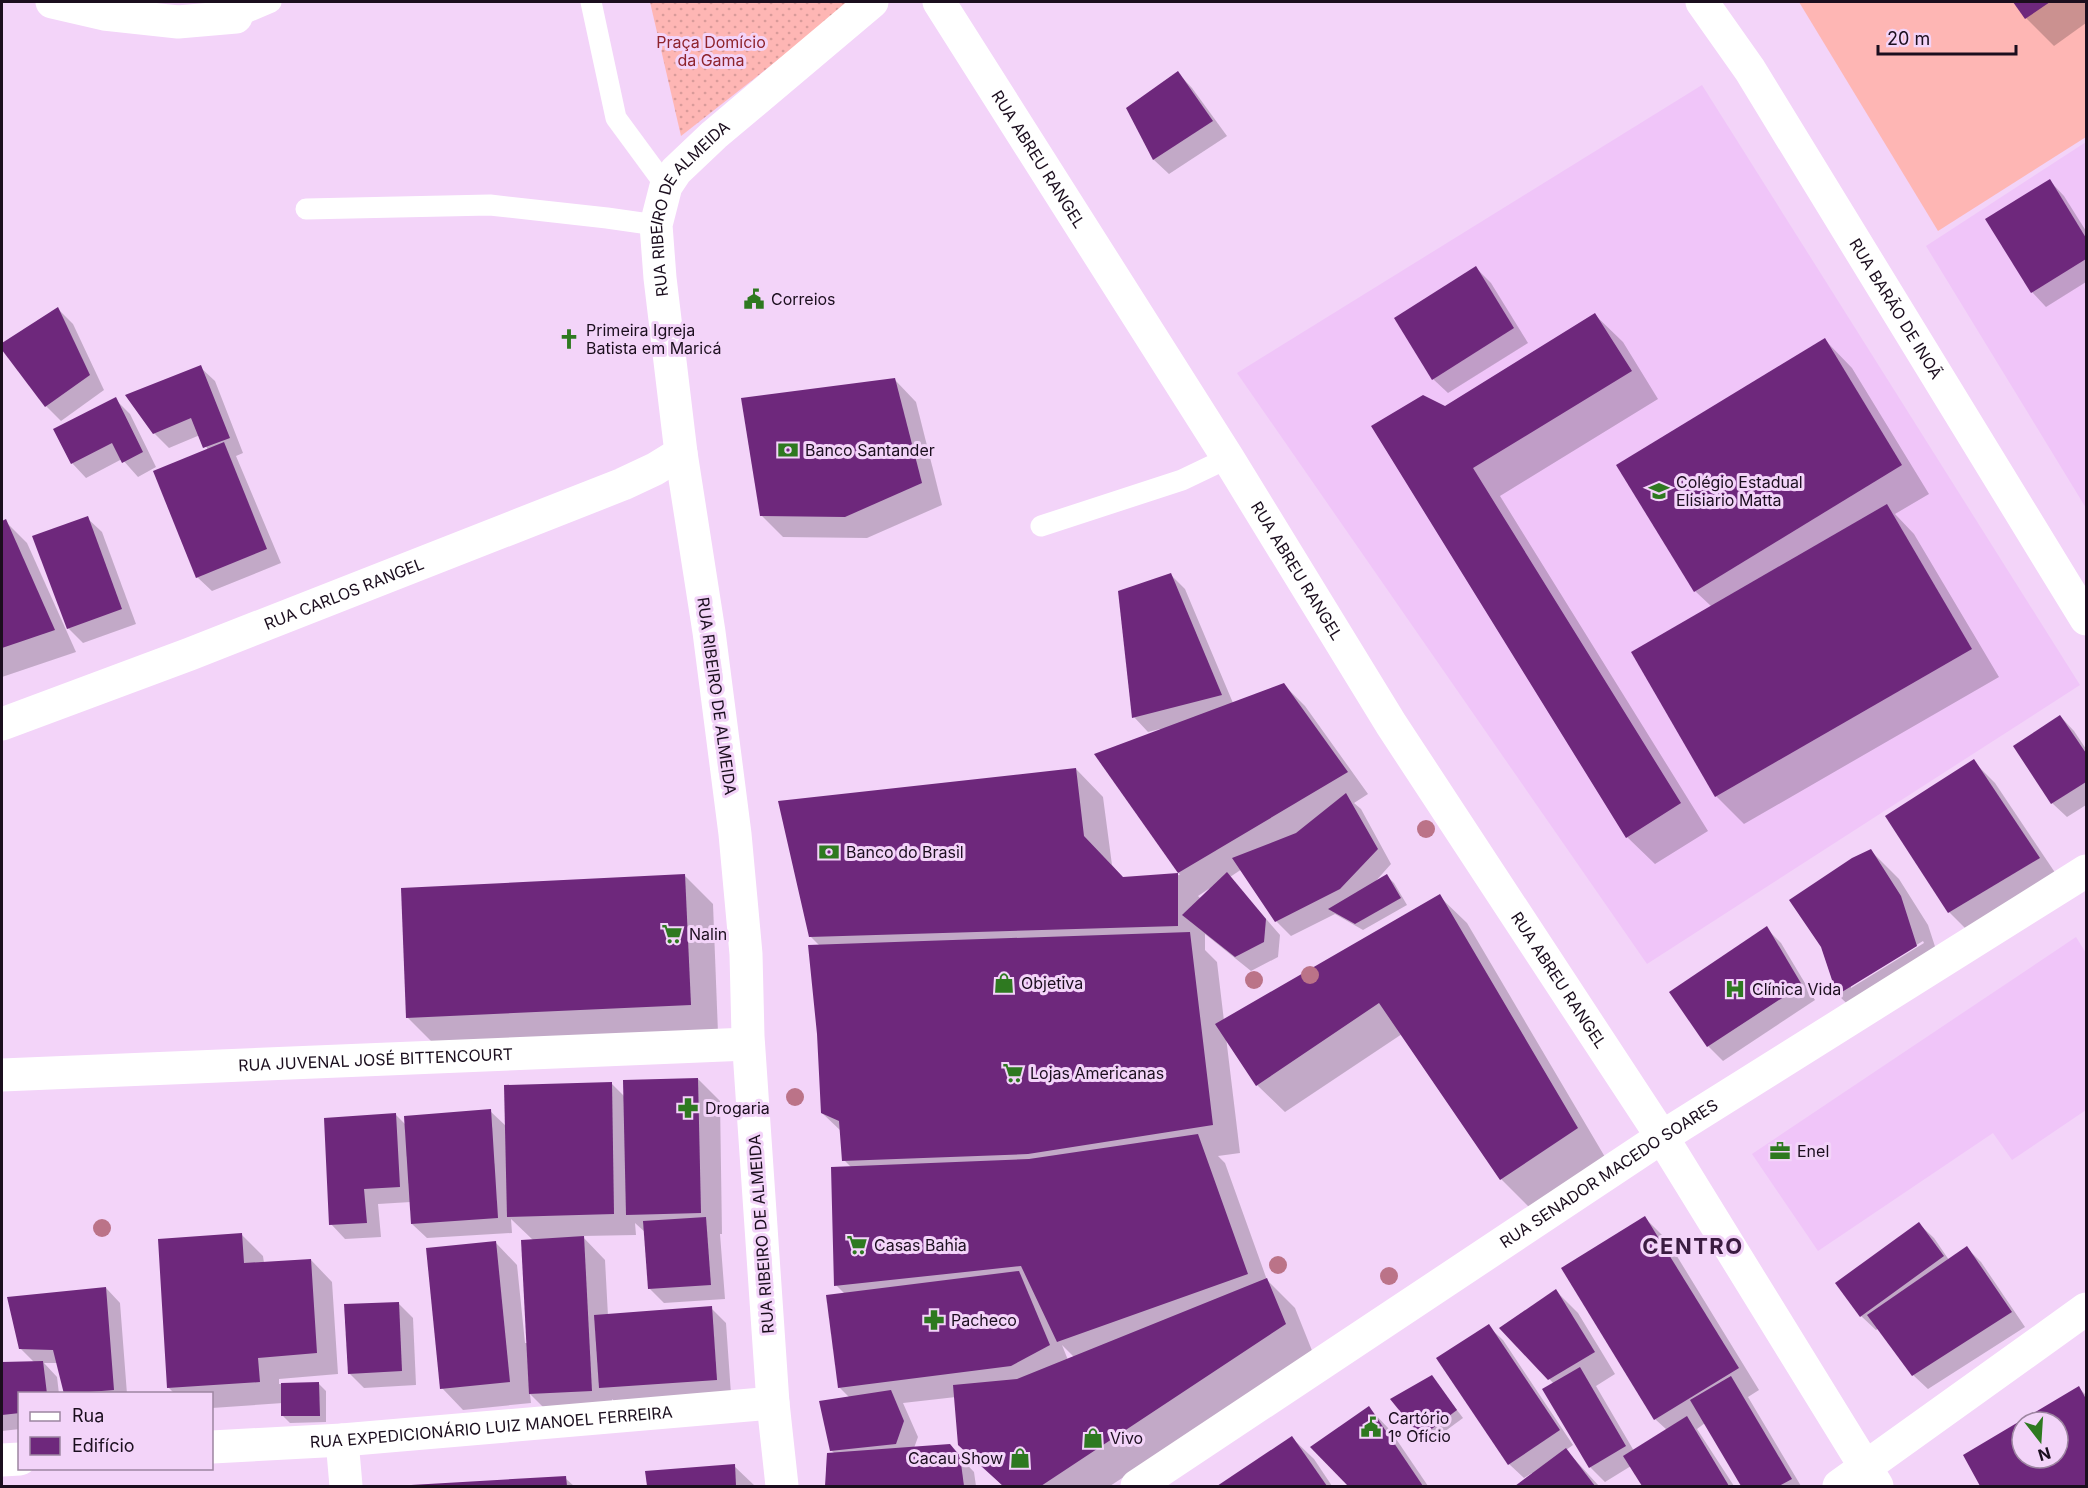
<svg xmlns="http://www.w3.org/2000/svg" width="2088" height="1488" viewBox="0 0 2088 1488" font-family="Inter,sans-serif">
  <defs>
    <pattern id="grass-dots" width="8" height="8" patternUnits="userSpaceOnUse" patternTransform="scale(1.5)"><rect width="8" height="8" fill="#feb6b4"/><path d="M2 2h.1M6 6h.1" fill="none" stroke="#d99b9a" stroke-width="1.8" stroke-linecap="round"/></pattern>
  </defs>
  <rect width="100%" height="100%" fill="#f3d4f9"/>
  <g fill="#f0c5f9">
    <polygon points="1702,85 2080,685 1647,964 1237,373"/>
    <polygon points="2086,142 2086,508 1926,246"/>
    <polygon points="2076,937 2086,953 2086,1110 2012,1160 1993,1133 1818,1251 1752,1154"/>
  </g>
  <polygon fill="url(#grass-dots)" points="650,2 852,2 681,136"/>
  <polygon fill="#feb6b4" points="1799,2 2086,2 2086,137 1938,231"/>
  <g fill="#0003" fill-rule="evenodd">
    <polygon points="2014,2 2086,2 2086,23 2054,46 2026,18"/>
    <polygon points="1178,73 1192,88 1227,136 1169,174 1154,160 1128,108"/>
    <polygon points="2050,181 2064,196 2086,231 2086,282 2046,307 2032,292"/>
    <polygon points="1476,268 1491,283 1528,343 1448,393 1433,379"/>
    <polygon points="58,309 73,324 104,390 61,421 46,406 2,348 2,344"/>
    <polygon points="1595,315 1623,342 1658,399 1500,496 1708,831 1655,864 1627,837 1445,408"/>
    <polygon points="1825,340 1852,368 1929,494 1895,514 1914,534 1999,677 1744,824 1716,796 1633,653 1712,607 1695,591"/>
    <polygon points="200,367 215,381 243,453 236,456 281,563 212,591 197,577 208,450 200,435 169,448 154,433"/>
    <polygon points="895,380 916,402 942,505 867,538 783,537 761,515"/>
    <polygon points="115,399 130,414 156,467 138,477 122,459 86,478 72,463"/>
    <polygon points="87,518 102,532 136,624 83,643 68,628"/>
    <polygon points="5,521 27,543 76,652 2,677 2,522"/>
    <path d="M1170,574L1185,589L1233,703L1283,684L1305,706L1368,794L1354,803L1361,809L1391,864L1375,882L1387,876L1394,883L1407,905L1363,930L1335,914L1291,936L1276,921L1242,869L1230,877L1280,935L1278,957L1251,971L1205,934V950L1217,962L1224,1021L1439,896L1467,923L1605,1157L1529,1207L1501,1179L1402,1034L1285,1112L1257,1085L1226,1037L1240,1153L1218,1156L1225,1163L1267,1280L1295,1308L1313,1353L1110,1486H1003L960,1444L956,1397L903,1403L918,1437L914,1448L949,1446L974,1472L976,1486H827L829,1455L835,1454L831,1450L850,1398L839,1387L845,1294L836,1285L852,1168L844,1160L841,1131L822,1113L820,946L810,936L1076,769L1103,797L1112,865L1124,879L1180,875L1096,755L1161,731L1160,729L1148,732L1134,717ZM1210,888L1201,899L1198,896ZM1062,1345L1074,1357L1068,1360Z"/>
    <polygon points="2060,716 2074,731 2086,749 2086,805 2067,817 2052,803"/>
    <polygon points="1973,761 1995,783 2060,880 1970,933 1949,912"/>
    <path d="M1871,851L1899,879L1928,925L1944,974L1866,1022L1838,995L1822,947ZM1923,941L1924,943L1851,988V985Z"/>
    <polygon points="685,876 713,904 718,1033 435,1045 407,1017"/>
    <polygon points="1766,928 1781,943 1815,1000 1723,1061 1708,1046"/>
    <polygon points="698,1079 720,1101 722,1234 720,1234 725,1299 664,1303 649,1288 646,1233 635,1223 636,1235 582,1236 605,1260 608,1316 711,1308 726,1323 731,1394 615,1402 612,1399 613,1412 552,1416 530,1394 531,1403 463,1410 442,1388 496,1243 517,1265 525,1343 528,1343 533,1240 511,1219 512,1233 427,1238 412,1224 411,1202 378,1204 381,1237 345,1239 331,1224 396,1115 406,1125 490,1111 506,1126 612,1084 625,1097"/>
    <polygon points="1645,1218 1667,1240 1759,1390 1748,1397 1801,1486 1743,1486 1705,1423 1697,1429 1734,1486 1643,1486 1631,1466 1605,1482 1590,1467 1554,1384 1501,1328 1556,1291 1578,1313 1615,1374 1596,1386 1634,1451 1667,1430 1655,1419"/>
    <polygon points="1919,1224 1934,1238 1949,1260 1967,1248 1981,1262 2025,1327 1928,1389 1913,1375 1879,1328 1876,1330 1861,1316"/>
    <polygon points="242,1235 263,1256 264,1263 311,1260 332,1282 338,1374 279,1379 279,1384 319,1384 326,1391 326,1422 290,1423 283,1416 283,1403 212,1408 212,1394 175,1394 168,1387"/>
    <polygon points="106,1288 120,1303 127,1394 66,1394 58,1363 44,1363 57,1377 59,1394 20,1394 20,1429 2,1431 2,1364 35,1363 20,1348"/>
    <polygon points="398,1303 413,1318 416,1385 364,1388 349,1373"/>
    <polygon points="1488,1326 1503,1340 1573,1445 1566,1450 1599,1486 1518,1486 1533,1475 1532,1473 1524,1478 1509,1464"/>
    <polygon points="1432,1377 1463,1418 1429,1443 1393,1399"/>
    <path d="M2079,1388L2086,1395V1486H1982L1965,1456ZM2022,1422H2058V1458H2022Z"/>
    <polygon points="1369,1408 1390,1430 1428,1486 1350,1486 1312,1448"/>
    <polygon points="1292,1438 1314,1459 1332,1486 1220,1486"/>
    <polygon points="734,1466 755,1486 648,1486 647,1472"/>
    <polygon points="565,1478 574,1486 405,1486"/>
    <polygon points="328,1485 330,1486 301,1486"/>
  </g>
  <g fill="#6e287c" fill-rule="evenodd">
    <polygon points="2013,2 2050,2 2025,19"/>
    <polygon points="1178,71 1213,121 1153,160 1126,108"/>
    <polygon points="2050,179 2086,238 2086,259 2031,293 1985,219"/>
    <polygon points="1476,266 1514,328 1432,380 1394,318"/>
    <polygon points="58,307 90,375 45,407 2,350 2,343"/>
    <polygon points="1595,313 1632,371 1473,468 1681,803 1626,838 1371,426 1423,395 1445,406"/>
    <polygon points="1825,338 1902,465 1694,592 1616,465"/>
    <polygon points="201,365 230,438 203,448 191,418 153,434 125,395"/>
    <polygon points="895,378 922,483 845,517 760,516 741,398"/>
    <polygon points="116,397 143,452 122,463 112,443 71,464 53,429"/>
    <polygon points="224,442 267,549 196,578 153,471"/>
    <polygon points="1887,504 1972,649 1715,797 1631,652"/>
    <polygon points="88,516 122,609 67,629 32,536"/>
    <polygon points="6,519 55,630 2,648 2,521"/>
    <polygon points="1171,573 1222,695 1132,718 1118,591"/>
    <polygon points="1284,683 1348,772 1178,873 1094,754"/>
    <polygon points="2060,715 2086,753 2086,782 2051,804 2013,746"/>
    <polygon points="1974,759 2040,858 1948,913 1885,816"/>
    <polygon points="1076,768 1084,836 1123,877 1178,873 1178,926 809,937 778,801"/>
    <polygon points="1346,793 1378,849 1340,889 1275,922 1232,858 1296,833"/>
    <polygon points="1871,849 1901,896 1917,946 1837,995 1821,947 1789,900 1852,858"/>
    <polygon points="1227,872 1266,919 1264,942 1235,957 1182,915"/>
    <polygon points="685,874 691,1005 406,1018 401,888"/>
    <polygon points="1387,874 1401,898 1355,924 1328,909"/>
    <polygon points="1440,894 1578,1128 1500,1180 1379,1003 1256,1086 1215,1024"/>
    <polygon points="1767,926 1802,985 1707,1047 1669,992"/>
    <polygon points="1190,932 1213,1125 1028,1154 842,1161 839,1121 821,1113 817,1034 808,945"/>
    <polygon points="698,1078 701,1213 626,1215 623,1080"/>
    <polygon points="612,1082 614,1214 507,1217 504,1085"/>
    <polygon points="491,1109 498,1218 411,1224 404,1116"/>
    <polygon points="396,1113 400,1187 364,1189 367,1223 329,1225 324,1118"/>
    <polygon points="1198,1134 1248,1274 1057,1342 1021,1266 834,1286 831,1167 1029,1159"/>
    <polygon points="1645,1216 1739,1368 1654,1420 1561,1268"/>
    <polygon points="706,1217 711,1285 648,1289 643,1221"/>
    <polygon points="1919,1222 1944,1256 1860,1317 1835,1283"/>
    <polygon points="242,1233 244,1263 311,1259 317,1353 258,1358 260,1382 167,1388 158,1239"/>
    <polygon points="584,1236 592,1391 529,1394 521,1240"/>
    <polygon points="496,1241 510,1382 440,1389 426,1248"/>
    <polygon points="1967,1246 2012,1312 1912,1376 1867,1315"/>
    <polygon points="1019,1271 1050,1345 1011,1366 838,1388 826,1295"/>
    <polygon points="1267,1278 1286,1324 1041,1486 1003,1486 958,1445 953,1385 1017,1379"/>
    <polygon points="106,1287 114,1390 64,1394 53,1350 19,1349 7,1297"/>
    <polygon points="1556,1289 1595,1352 1548,1380 1499,1328"/>
    <polygon points="399,1302 402,1371 348,1374 344,1304"/>
    <polygon points="712,1306 717,1380 599,1388 594,1315"/>
    <polygon points="1489,1324 1560,1430 1508,1465 1436,1358"/>
    <polygon points="43,1361 47,1394 20,1394 20,1413 2,1415 2,1362"/>
    <polygon points="1580,1367 1626,1446 1589,1468 1542,1389"/>
    <polygon points="1432,1375 1457,1410 1421,1437 1390,1399"/>
    <polygon points="1731,1376 1792,1479 1779,1486 1741,1486 1690,1400"/>
    <polygon points="319,1382 320,1416 281,1416 281,1383"/>
    <path d="M2079,1386L2086,1399V1486H1980L1963,1455ZM2022,1422H2058V1458H2022Z"/>
    <polygon points="891,1390 904,1421 896,1444 830,1451 819,1401"/>
    <polygon points="1369,1406 1423,1486 1348,1486 1310,1447"/>
    <polygon points="1687,1416 1729,1486 1642,1486 1623,1456"/>
    <polygon points="1292,1436 1327,1486 1217,1486"/>
    <polygon points="950,1444 960,1456 964,1486 825,1486 827,1453"/>
    <polygon points="1566,1448 1595,1486 1515,1486"/>
    <polygon points="735,1464 736,1486 647,1486 645,1471"/>
    <polygon points="566,1476 567,1486 411,1486 411,1485"/>
  </g>
  <g fill="none" stroke-linecap="round" stroke-linejoin="round">
    <g stroke="#fff" stroke-width="21">
      <polyline points="591,2 616,118 666,186"/>
      <polyline points="236,17 271,2"/>
      <polyline points="306,209 490,205 607,218 656,225"/>
      <polyline points="1041,526 1182,480 1228,458"/>
    </g>
    <g stroke="#fff" stroke-width="33">
      <polyline points="52,2 104,14 178,22 236,17"/>
      <path id="s1" d="M2,724L190,654L623,484L655,469L681,453"/>
      <path id="s2" d="M2,1075L748,1044"/>
      <polyline points="342,1440 346,1486"/>
      <path id="s3" d="M212,1447L342,1440L773,1403"/>
      <polyline points="2,1460 20,1459"/>
    </g>
    <g stroke="#fff" stroke-width="33">
      <path id="s4" d="M939,2L1228,458L1391,724L1662,1137L1877,1486"/>
      <path id="s5" d="M1137,1486L1662,1137L2086,871"/>
    </g>
    <g stroke="#fff" stroke-width="33">
      <path id="s6" d="M1702,2L1750,70L2086,619"/>
      <path id="s7" d="M782,1486L773,1403L748,1036L746,954L735,834L709,632L681,453L660,278L656,225L666,186L676,171L714,135L872,2"/>
      <polyline points="1839,1486 2086,1309"/>
    </g>
  </g>
  <g fill="#bb7388">
    <circle cx="1426" cy="829" r="9"/>
    <circle cx="1310" cy="975" r="9"/>
    <circle cx="1254" cy="980" r="9"/>
    <circle cx="795" cy="1097" r="9"/>
    <circle cx="102" cy="1228" r="9"/>
    <circle cx="1278" cy="1265" r="9"/>
    <circle cx="1389" cy="1276" r="9"/>
  </g>
  <defs>
    <g id="civic-bare" transform="scale(1.62)"><path d="M-.6-6.5H3V-4.5H.6V-3L4-1V1h2V6H-6V1h2V-1L-.6-3ZM-1.2 2.5V6h2.4V2.5Z" fill="#2e7920" stroke="#f3d4f9" stroke-width="2.5" paint-order="stroke"/></g>
    <g id="church-bare" transform="scale(1.62)"><path d="M-1.2-6h2.4v3.5h3.3v2.4h-3.3V6h-2.4V-.1h-3.3v-2.4h3.3Z" fill="#2e7920" stroke="#f3d4f9" stroke-width="2.5" paint-order="stroke"/></g>
    <g id="bank-bare" transform="scale(1.62)"><path d="M-6-4H6V4H-6ZM0-2.3a2.3 2.3 0 1 0 0 4.6a2.3 2.3 0 1 0 0-4.6Z" fill="#2e7920" stroke="#f3d4f9" stroke-width="2.5" paint-order="stroke"/></g>
    <g id="school-bare" transform="scale(1.62)"><path d="M0-5L7-2L0 1L-7-2ZM-4 1L0 2.5L4 1V4Q0 6-4 4Z" fill="#2e7920" stroke="#f3d4f9" stroke-width="2.5" paint-order="stroke"/></g>
    <g id="supermarket-bare" transform="scale(1.62)"><path d="M-6-5.5h2.5l.6 2H6L4.5 2H-2.5L-4.4-4H-6ZM-1.5 3.2a1.3 1.3 0 1 0 .1 0ZM3 3.2a1.3 1.3 0 1 0 .1 0Z" fill="#2e7920" stroke="#f3d4f9" stroke-width="2.5" paint-order="stroke"/></g>
    <g id="shop-bare" transform="scale(1.62)"><path d="M-5-2.5h2.3a2.7 3.5 0 0 1 5.4 0H5L5.5 6h-11ZM-1.5-2.5h3a1.5 2.3 0 0 0-3 0Z" fill="#2e7920" stroke="#f3d4f9" stroke-width="2.5" paint-order="stroke"/></g>
    <g id="hospital-bare" transform="scale(1.62)"><path d="M-5-5h3v3.5h4V-5h3V5h-3V1.5h-4V5h-3Z" fill="#2e7920" stroke="#f3d4f9" stroke-width="2.5" paint-order="stroke"/></g>
    <g id="pharmacy-bare" transform="scale(1.62)"><path d="M-2-6h4v4h4v4h-4v4h-4v-4h-4v-4h4Z" fill="#2e7920" stroke="#f3d4f9" stroke-width="2.5" paint-order="stroke"/></g>
    <g id="office-bare" transform="scale(1.62)"><path d="M-6-3h4V-5.5h4V-3h4V5H-6ZM-1-4.5V-3h2v-1.5ZM-6 0V1H6V0Z" fill="#2e7920" stroke="#f3d4f9" stroke-width="2.5" paint-order="stroke"/></g>
  </defs>
  <g fill-rule="evenodd">
    <use href="#civic-bare" x="754" y="299"/>
    <use href="#church-bare" x="569" y="339"/>
    <use href="#bank-bare" x="788" y="450"/>
    <use href="#school-bare" x="1659" y="491"/>
    <use href="#bank-bare" x="829" y="852"/>
    <use href="#supermarket-bare" x="672" y="934"/>
    <use href="#shop-bare" x="1004" y="983"/>
    <use href="#hospital-bare" x="1735" y="989"/>
    <use href="#supermarket-bare" x="1013" y="1073"/>
    <use href="#pharmacy-bare" x="688" y="1108"/>
    <use href="#office-bare" x="1780" y="1151"/>
    <use href="#supermarket-bare" x="857" y="1245"/>
    <use href="#pharmacy-bare" x="934" y="1320"/>
    <use href="#civic-bare" x="1371" y="1427"/>
    <use href="#shop-bare" x="1093" y="1438"/>
    <use href="#shop-bare" x="1020" y="1458"/>
  </g>
  <g text-anchor="middle" dominant-baseline="central" stroke-width="6" stroke-linejoin="round" paint-order="stroke">
    <g font-size="16" fill="#8e232c" stroke="#f3d4f9">
      <text x="711" y="42">Praça Domício<tspan x="711" dy="18">da Gama</tspan></text>
    </g>
    <g font-size="16" fill="#1b0e1e" stroke="#f3d4f9">
      <text stroke="none"><textPath href="#s4" startOffset="186">RUA ABREU RANGEL</textPath></text>
      <text stroke="none"><textPath href="#s7" startOffset="1296">RUA RIBEIRO DE ALMEIDA</textPath></text>
      <text stroke="none"><textPath href="#s6" startOffset="363">RUA BARÃO DE INOÃ</textPath></text>
      <text stroke="none"><textPath href="#s4" startOffset="672">RUA ABREU RANGEL</textPath></text>
      <text stroke="none"><textPath href="#s1" startOffset="366">RUA CARLOS RANGEL</textPath></text>
      <text transform="translate(717 696) rotate(82)">RUA RIBEIRO DE ALMEIDA</text>
      <text stroke="none"><textPath href="#s4" startOffset="1158">RUA ABREU RANGEL</textPath></text>
      <text stroke="none"><textPath href="#s2" startOffset="374">RUA JUVENAL JOSÉ BITTENCOURT</textPath></text>
      <text stroke="none"><textPath href="#s5" startOffset="566">RUA SENADOR MACEDO SOARES</textPath></text>
      <text transform="translate(761 1234) rotate(-94)">RUA RIBEIRO DE ALMEIDA</text>
      <text stroke="none"><textPath href="#s3" startOffset="280">RUA EXPEDICIONÁRIO LUIZ MANOEL FERREIRA</textPath></text>
    </g>
    <g font-size="16" fill="#1b0e1e" stroke="#f3d4f9" text-anchor="start">
      <text x="771" y="299">Correios</text>
      <text x="586" y="330">Primeira Igreja<tspan x="586" dy="18">Batista em Maricá</tspan></text>
      <text x="805" y="450">Banco Santander</text>
      <text x="1676" y="482">Colégio Estadual<tspan x="1676" dy="18">Elisiario Matta</tspan></text>
      <text x="846" y="852">Banco do Brasil</text>
      <text x="689" y="934">Nalin</text>
      <text x="1021" y="983">Objetiva</text>
      <text x="1752" y="989">Clínica Vida</text>
      <text x="1030" y="1073">Lojas Americanas</text>
      <text x="705" y="1108">Drogaria</text>
      <text x="1797" y="1151">Enel</text>
      <text x="874" y="1245">Casas Bahia</text>
      <text x="951" y="1320">Pacheco</text>
      <text x="1388" y="1418">Cartório<tspan x="1388" dy="18">1º Ofício</tspan></text>
      <text x="1110" y="1438">Vivo</text>
      <text x="1003" y="1458" text-anchor="end">Cacau Show</text>
    </g>
    <g font-size="22" font-weight="bold" letter-spacing="1.5" fill="#3b1c41" stroke="#f3d4f9">
      <text x="1693" y="1246">CENTRO</text>
    </g>
  </g>
  <rect width="2088" height="1488" fill="none" stroke="#1b0e1e" stroke-width="6"/>
  <rect x="18" y="1392" width="195" height="78" fill="#f3d4f9" stroke="#9d85a1" stroke-width="1.5"/>
  <rect x="30" y="1412" width="30" height="9" fill="#ffffff" stroke="#9d85a1" stroke-width="1.5"/>
  <text x="72" y="1422" font-size="18" fill="#1b0e1e">Rua</text>
  <rect x="30" y="1437" width="30" height="18" fill="#6e287c" stroke="#9d85a1" stroke-width="1.5"/>
  <text x="72" y="1452" font-size="18" fill="#1b0e1e">Edifício</text>
  <g transform="translate(2040 1440) rotate(163)"><circle r="28" fill="#f3d4f9" stroke="#9d85a1" stroke-width="1.5"/>
  <path d="M0-4.5L10 22L0 15L-10 22Z" fill="#2e7920"/>
  <text y="-9" font-size="16" font-weight="bold" text-anchor="middle" fill="#1b0e1e">N</text>
  </g>
  <path d="M1878 45v9h138v-9" fill="none" stroke="#1b0e1e" stroke-width="3"/>
  <text x="1887" y="45" font-size="18" fill="#1b0e1e" stroke="#f3d4f9" stroke-width="4.5" paint-order="stroke">20 m</text>
</svg>
